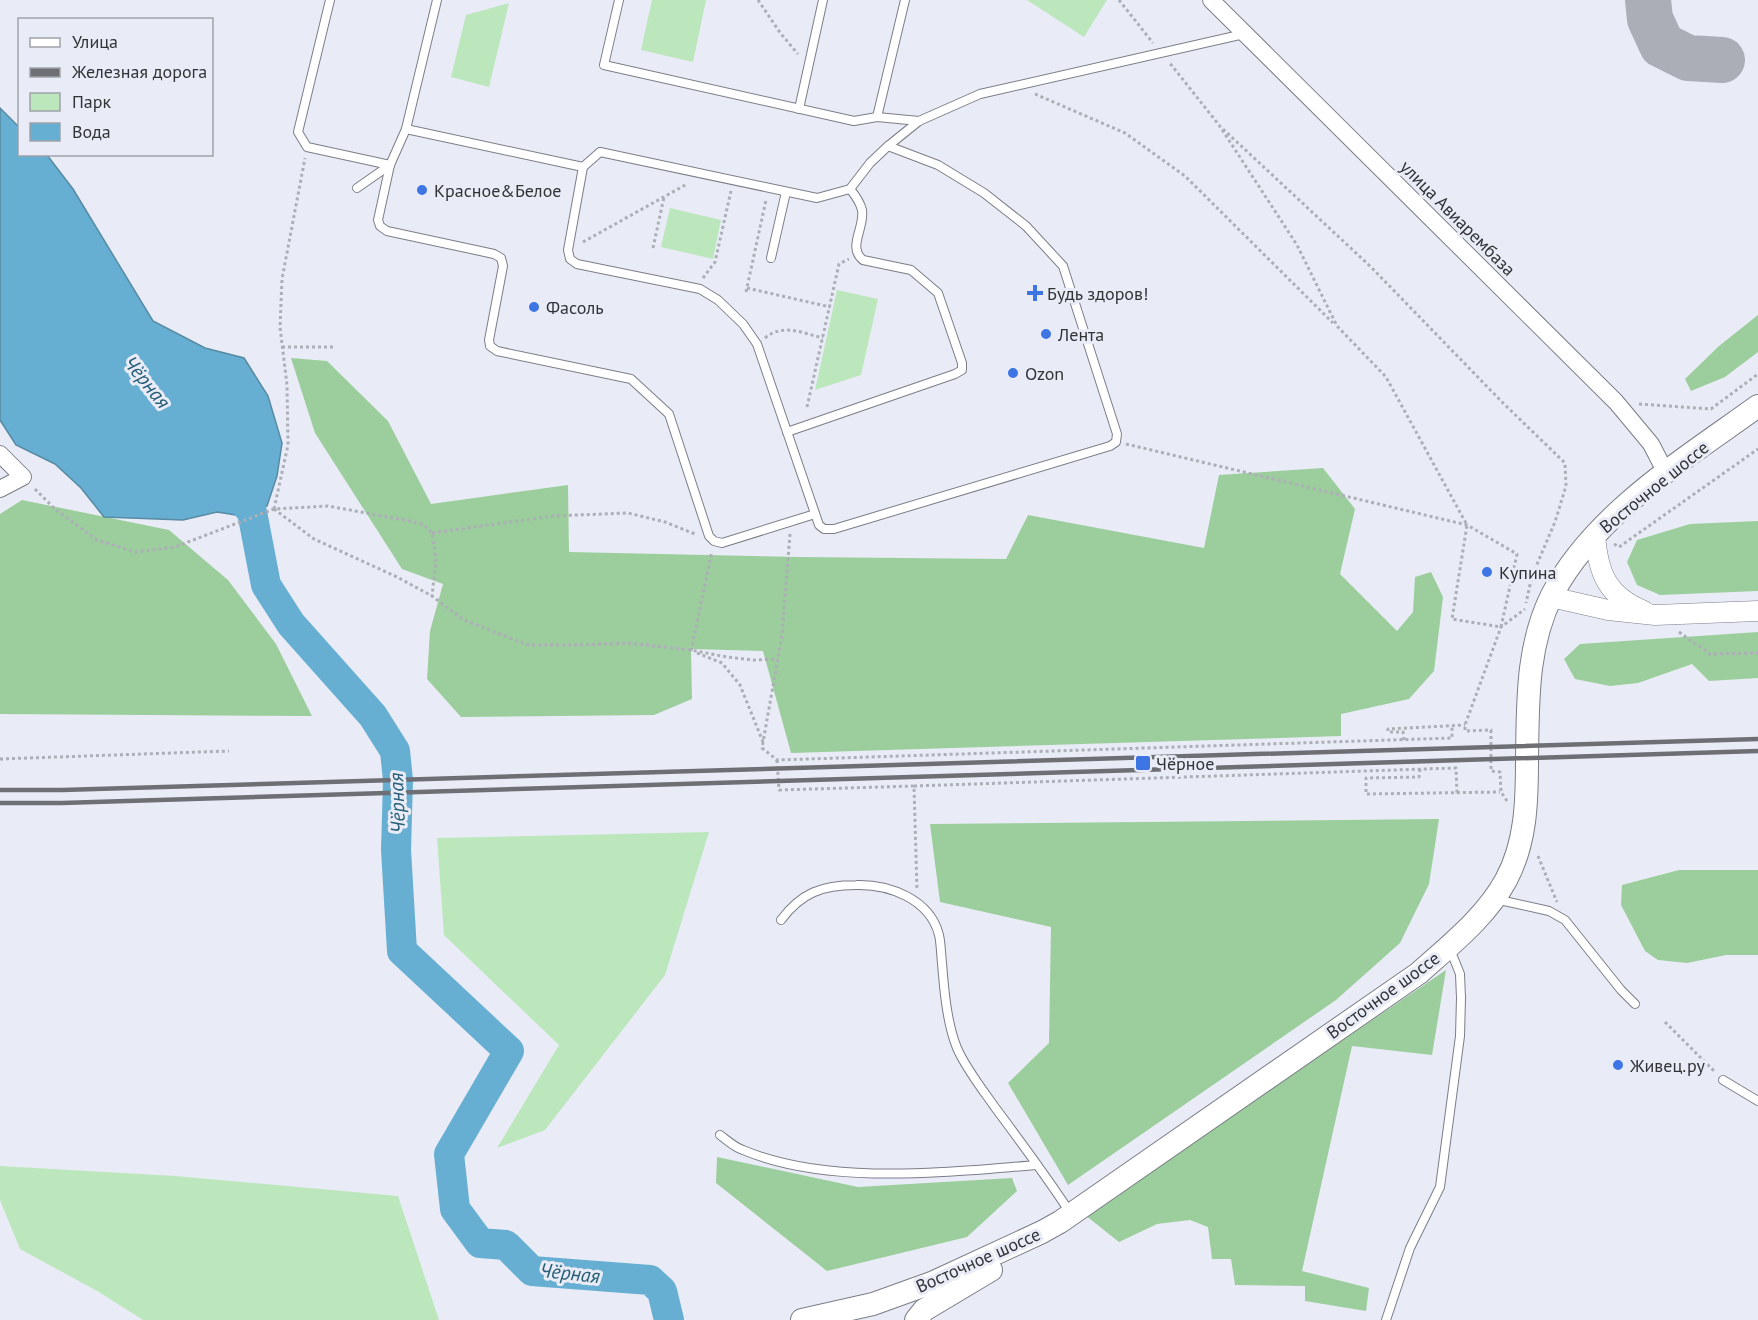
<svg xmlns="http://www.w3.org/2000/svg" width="1758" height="1320" viewBox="0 0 1758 1320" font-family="'PT Sans',sans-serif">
  <rect width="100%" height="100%" fill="#e9ecf6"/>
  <g fill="#bce7bc">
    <polygon points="652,0 706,0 693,62 641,50"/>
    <polygon points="1027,0 1107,0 1084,37"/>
    <polygon points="509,3 489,87 451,77 466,15"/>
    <polygon points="670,208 721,220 713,259 661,247"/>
    <polygon points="837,290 878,299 861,375 815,390"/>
    <polygon points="709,832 665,975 545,1130 497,1148 559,1045 444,935 437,838"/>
    <polygon points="0,1166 175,1176 398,1196 439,1320 143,1320 99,1292 20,1249 0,1200"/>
  </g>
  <g fill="#9bce9c">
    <polygon points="1758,315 1758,352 1725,377 1691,391 1685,379 1719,346"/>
    <polygon points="291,358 327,361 388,421 431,504 568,485 569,552 799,557 1006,559 1028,515 1204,548 1219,475 1323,468 1355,509 1340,574 1397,631 1413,612 1415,577 1431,572 1443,597 1434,671 1409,699 1341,714 1341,736 791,753 763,651 691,649 692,699 654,715 461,717 427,679 430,631 443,584 402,569 315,433"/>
    <polygon points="22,500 169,530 228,580 276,644 312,716 0,714 0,514"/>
    <polygon points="1758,521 1758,591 1660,595 1637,585 1627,562 1637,540 1690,524"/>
    <polygon points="1758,632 1758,678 1709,681 1692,664 1638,683 1610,686 1575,679 1564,659 1580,644"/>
    <polygon points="1439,819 1429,884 1400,943 1336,1000 1068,1185 1008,1083 1049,1043 1051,927 940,902 930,824"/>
    <polygon points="1679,870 1758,870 1758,955 1726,955 1687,963 1658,960 1645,951 1621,905 1622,885"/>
    <polygon points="1446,970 1432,1055 1352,1046 1302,1271 1369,1288 1366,1311 1305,1301 1305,1286 1235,1285 1231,1259 1212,1259 1208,1227 1190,1220 1157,1224 1119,1242 1085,1215"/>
    <polygon points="717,1157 858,1187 1012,1178 1017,1191 967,1237 827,1271 716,1183"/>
  </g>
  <polygon fill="#67afd2" stroke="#578aa3" stroke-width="1.5" points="0,108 19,127 20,154 47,155 73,189 153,321 205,348 244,358 268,396 282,443 277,476 267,506 242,516 217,512 183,520 104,517 81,488 55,464 16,445 0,420"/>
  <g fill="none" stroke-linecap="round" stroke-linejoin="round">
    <polyline stroke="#67afd2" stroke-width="30" points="225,480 252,512 266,585 291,624 373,716 395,751 398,780 396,850 402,951 509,1051 449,1154 455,1209 480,1243 506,1245 532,1271 650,1280 662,1291 669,1320"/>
    <polyline stroke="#abaeb6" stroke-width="46" points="1648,0 1650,19 1662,45 1688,58 1722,60"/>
    <g stroke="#7b7e87" stroke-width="10">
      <g id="service">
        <polyline points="330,0 298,132 307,147 390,165"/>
        <polyline points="437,0 406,129 390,165 378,220 380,226 387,231 494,254 501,258 503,266 489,340 490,346 497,351 631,379 669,414 709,536 714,541 722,543 815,514"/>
        <polyline points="619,0 604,65 854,121 877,117 919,121"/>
        <polyline points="799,109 823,0"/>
        <polyline points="877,117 905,0"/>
        <polyline points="406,129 583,167 600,152 817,198 850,189 870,163 888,146 919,121 980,94 1244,34"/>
        <polyline points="583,167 568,250 570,259 577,264 700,289 718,300 743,324 757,344 819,525 824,529 834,529 1110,446 1116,442 1117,434 1063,266 1026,226 984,193 938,165 888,146"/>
        <polyline points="357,188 390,165"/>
        <polyline points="771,258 786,192"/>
        <path d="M787,432L955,374L962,370V363L938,293L911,270L863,260C847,247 865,228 862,210C860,202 855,195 850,189"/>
        <polyline points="1495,899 1549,911 1565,920 1621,990 1635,1004"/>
        <path d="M781,920C801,893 822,885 856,885C889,884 930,899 939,935C941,944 941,954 942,963C944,989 947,1024 957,1048C965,1067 982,1089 994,1106C1020,1141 1047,1177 1071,1214"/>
        <polyline points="1723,1080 1758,1101"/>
        <path d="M720,1135C727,1140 734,1147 743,1150C829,1186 945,1172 1037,1165"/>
        <polyline points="1386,1320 1410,1248 1440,1187 1460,1036 1461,998 1460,974 1450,949"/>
      </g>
    </g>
    <g stroke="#7b7e87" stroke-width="18">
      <g id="minor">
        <polyline points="1211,0 1616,402 1651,444 1666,473"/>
        <polyline points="0,454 23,477 0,489"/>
      </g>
    </g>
    <g stroke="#7b7e87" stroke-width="21">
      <g id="tertiary">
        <path d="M1595,535C1598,573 1607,596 1644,611"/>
        <polyline points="1551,597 1608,610 1655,615 1758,611"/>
      </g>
    </g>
    <g stroke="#7b7e87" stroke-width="24">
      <g id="secondary">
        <path d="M802,1320L873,1304L934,1282L1042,1232L1060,1222L1419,973C1450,945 1486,917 1506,880C1526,843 1527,802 1527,760C1528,704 1526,647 1552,595C1594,514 1686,458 1758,406"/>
        <polyline points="916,1320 924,1310 991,1270"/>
      </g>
    </g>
    <g stroke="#acafb6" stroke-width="3" stroke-dasharray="3 3" stroke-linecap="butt">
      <polyline points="758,0 781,34 798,54"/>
      <polyline points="1119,0 1153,43"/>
      <polyline points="1035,94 1125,133 1185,176 1333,323"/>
      <polyline points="1223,129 1371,267 1503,403 1565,463 1566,486 1555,522 1532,576 1526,603"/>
      <polyline points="583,242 687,184"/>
      <polyline points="653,248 664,197"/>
      <polyline points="703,278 715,262 731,191"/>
      <polyline points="747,288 830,307"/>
      <polyline points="746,292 766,200"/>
      <path d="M765,338C783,323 802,333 823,338"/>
      <polyline points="282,347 334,347"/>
      <polyline points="1639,404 1711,409 1758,374"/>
      <polyline points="807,407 839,264 849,259"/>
      <polyline points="1126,444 1467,525 1517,554 1501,627 1452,619 1467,525 1386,377 1337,326 1297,245 1219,125 1169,62"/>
      <polyline points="35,489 55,509 97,540 135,552 175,547 274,509 328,506 410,521 424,525 432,533 436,559 432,596"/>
      <polyline points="274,509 314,539 397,577 432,596 464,620 528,645 580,645 628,643 691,650 727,657 753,660 777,659"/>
      <polyline points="274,509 288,445 287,385 280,327 282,279 305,158"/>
      <polyline points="432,533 552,516 628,513 665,522 695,534"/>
      <polyline points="790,534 782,635 762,748 777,760 1452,738 1452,726"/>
      <polyline points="1614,544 1619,547 1758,449"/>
      <polyline points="1679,632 1710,654 1758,653"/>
      <polyline points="691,651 712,551"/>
      <polyline points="697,653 722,663 740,685 763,742"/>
      <polyline points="1404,740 1403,732 1388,732 1388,729 1465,725"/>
      <polyline points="0,759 229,751"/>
      <polyline points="777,760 779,790 914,786 917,890"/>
      <polyline points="1420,769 1419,777 1366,778 1366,794 1500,792"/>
      <polyline points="914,786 1456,768 1457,793"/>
      <polyline points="1507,801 1501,792 1500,772 1491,771 1491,730 1465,731 1465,725 1501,627 1525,609"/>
      <polyline points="1538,856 1557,902"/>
      <polyline points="1665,1022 1715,1072"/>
    </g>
    <use href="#service" stroke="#fff" stroke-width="8"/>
    <use href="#minor" stroke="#fff" stroke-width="16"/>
    <use href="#tertiary" stroke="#fff" stroke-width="20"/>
    <use href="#secondary" stroke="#fff" stroke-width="22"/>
    <g stroke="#6d6f75" stroke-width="4.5">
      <polyline points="0,790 62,790 1758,739"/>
      <polyline points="0,803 62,803 1758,751"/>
    </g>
  </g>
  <g fill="#3e75e5" stroke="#e9ecf6" stroke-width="2">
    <circle cx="422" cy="190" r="6"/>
    <path d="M1032 284h6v6h6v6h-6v6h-6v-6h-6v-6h6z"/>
    <circle cx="534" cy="307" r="6"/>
    <circle cx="1046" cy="334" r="6"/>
    <circle cx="1013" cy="373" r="6"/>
    <circle cx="1487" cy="572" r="6"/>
    <rect x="1135" y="755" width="16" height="16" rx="3"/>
    <circle cx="1618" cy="1065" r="6"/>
  </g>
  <g text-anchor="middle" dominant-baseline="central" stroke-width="6" stroke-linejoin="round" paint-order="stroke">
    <g font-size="18" fill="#313336" stroke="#e9ecf6" text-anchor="start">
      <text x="434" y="190">Красное&amp;Белое</text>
      <text x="1047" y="293">Будь здоров!</text>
      <text x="546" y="307">Фасоль</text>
      <text x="1058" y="334">Лента</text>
      <text x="1025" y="373">Ozon</text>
      <text x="1499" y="572">Купина</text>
      <text x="1156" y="763">Чёрное</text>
      <text x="1630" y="1065">Живец.ру</text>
    </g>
    <g font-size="18" fill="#313336" stroke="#e9ecf6">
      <text transform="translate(1458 218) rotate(45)">улица Авиарембаза</text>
      <text transform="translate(1654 487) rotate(-39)">Восточное шоссе</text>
      <text transform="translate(1383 995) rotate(-36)">Восточное шоссе</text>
      <text transform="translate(978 1260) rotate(-24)">Восточное шоссе</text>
    </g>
    <g font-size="20" font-style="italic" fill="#265e77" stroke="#e9ecf6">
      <text transform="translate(147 382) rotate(51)">Чёрная</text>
      <text transform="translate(397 803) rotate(-92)">Чёрная</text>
      <text transform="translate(570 1273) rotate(6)">Чёрная</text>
    </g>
  </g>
  <rect x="18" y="18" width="195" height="138" fill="#e9ecf6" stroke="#9fa2a9" stroke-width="1.5"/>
  <rect x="30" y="38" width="30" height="9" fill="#ffffff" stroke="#9fa2a9" stroke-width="1.5"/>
  <text x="72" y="48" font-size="18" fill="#313336">Улица</text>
  <rect x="30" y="68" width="30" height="9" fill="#6d6f75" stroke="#9fa2a9" stroke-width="1.5"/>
  <text x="72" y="78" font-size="18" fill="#313336">Железная дорога</text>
  <rect x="30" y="93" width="30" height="18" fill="#bce7bc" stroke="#9fa2a9" stroke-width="1.5"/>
  <text x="72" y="108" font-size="18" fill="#313336">Парк</text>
  <rect x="30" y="123" width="30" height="18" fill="#67afd2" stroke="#9fa2a9" stroke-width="1.5"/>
  <text x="72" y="138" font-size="18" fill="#313336">Вода</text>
</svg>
